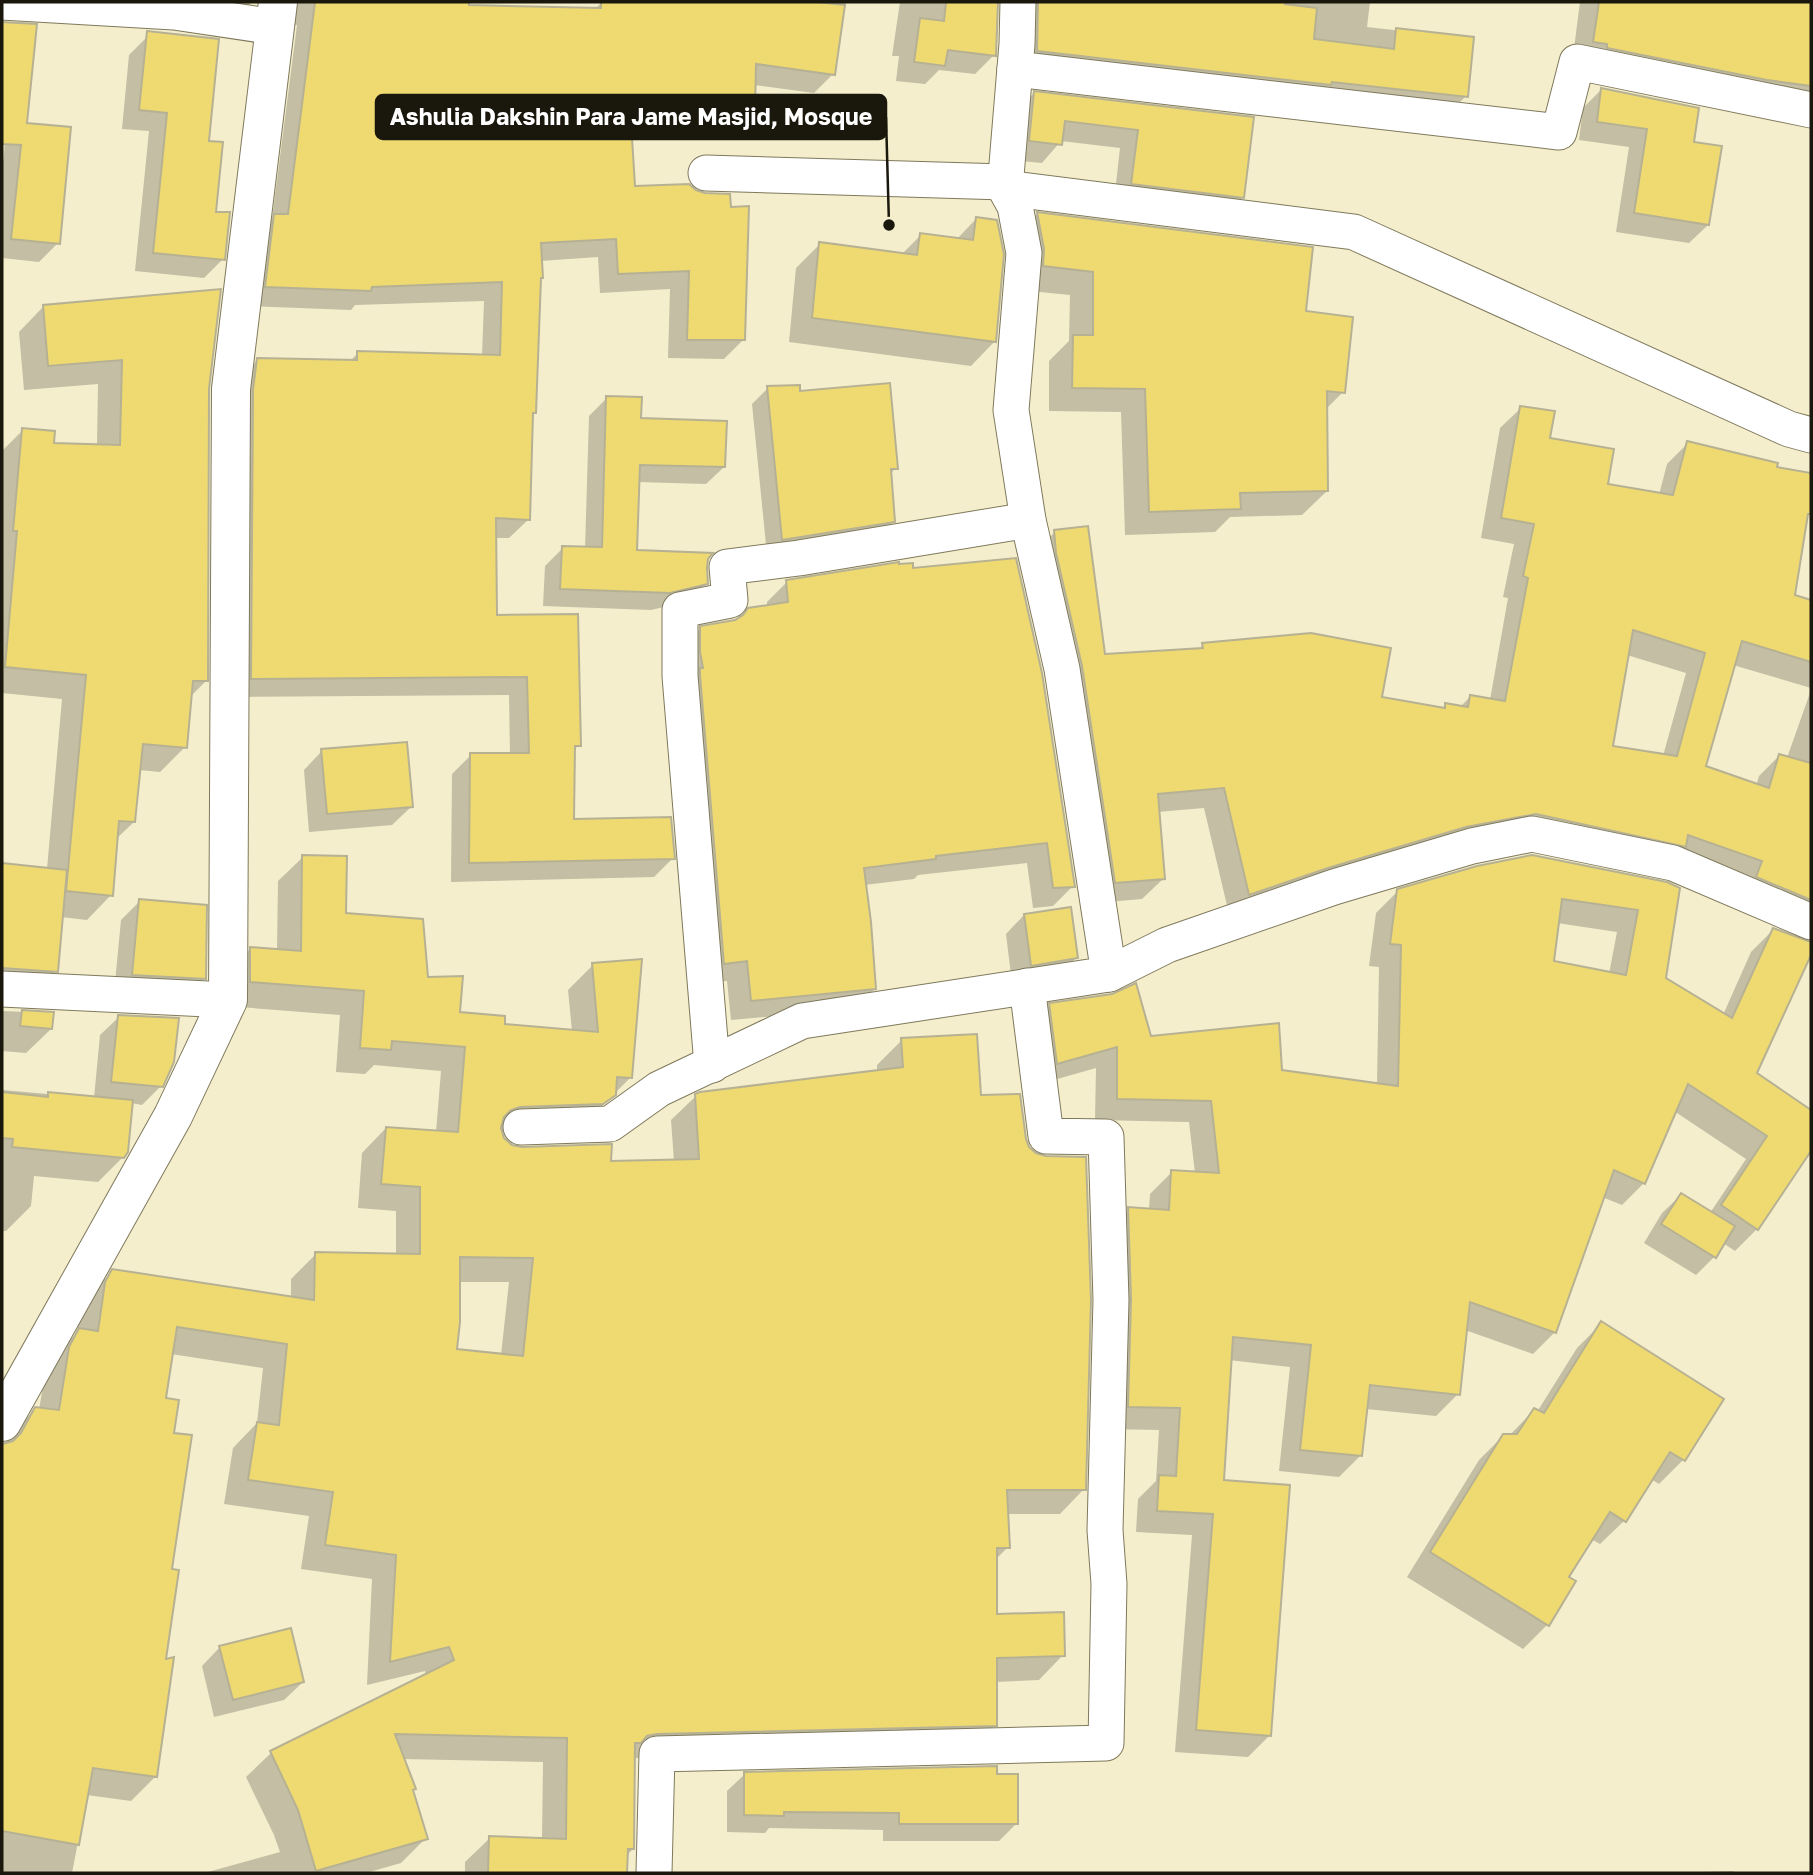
<svg xmlns="http://www.w3.org/2000/svg" width="1813" height="1875" viewBox="0 0 1813 1875" font-family="'Golos Text',sans-serif">
  <rect width="100%" height="100%" fill="#f4eecd"/>
  <g fill="#0003" fill-rule="evenodd">
    <polygon points="166,2 252,2 235,19"/>
    <polygon points="268,2 467,2 467,7 594,10 601,3 846,2 833,74 814,93 754,85 753,111 734,130 649,127 637,139 631,139 633,188 743,340 724,359 668,358 670,289 600,293 598,257 540,261 529,519 509,538 495,538 495,617 579,745 573,751 572,821 673,858 654,877 451,882 452,774 471,755 510,755 509,695 233,697 238,379 258,360 349,362 358,353 482,356 484,301 355,305 351,310 247,306 256,235 272,219 297,25 281,23"/>
    <polygon points="900,2 996,2 994,55 975,74 939,70 925,84 896,81 899,56 892,56"/>
    <polygon points="1003,2 1370,2 1367,27 1472,39 1466,96 1447,115 1018,70"/>
    <polygon points="1580,2 1811,2 1811,112 1572,64"/>
    <polygon points="2,24 35,26 4,125 2,125"/>
    <polygon points="148,36 214,214 223,259 204,278 135,271 149,131 122,129 129,55"/>
    <polygon points="1602,89 1692,143 1708,225 1689,243 1616,232 1629,147 1579,140 1583,108"/>
    <polygon points="1034,93 1252,118 1243,197 1224,216 1114,202 1120,148 1061,141 1042,163 1011,160 1016,112"/>
    <polygon points="24,124 58,243 39,262 2,258 2,174 5,143"/>
    <polygon points="1037,214 1311,249 1304,313 1343,392 1325,410 1327,491 1302,515 1230,517 1215,532 1125,535 1121,412 1049,411 1049,361 1069,341 1070,295 1020,290 1013,238"/>
    <polygon points="976,219 995,341 971,366 789,342 796,268 820,244 901,255 921,235 956,240"/>
    <polygon points="43,307 207,389 206,681 190,697 185,747 160,772 139,770 134,822 116,839 111,895 87,920 61,917 56,971 31,995 2,994 2,865 47,869 62,699 2,693 2,451 23,430 52,445 97,446 98,384 24,390 19,332"/>
    <polygon points="768,388 798,393 896,468 890,474 894,521 877,537 767,555 752,404"/>
    <polygon points="607,398 640,420 724,467 706,484 637,482 635,552 707,559 706,583 689,601 651,610 543,606 545,566 563,548 585,549 589,416"/>
    <path d="M1521,408L1548,439L1606,485L1659,495L1667,464L1688,443L1774,468L1811,474V498L1808,513L1806,516L1793,596L1811,602V688L1733,665L1704,767L1756,786L1759,776L1779,756L1787,758L1811,690V934L1737,897L1514,834L1229,914L1204,808L1157,812L1163,879L1142,899L1095,903L1034,553L1055,532L1104,656L1198,650L1203,645L1380,699L1442,709L1446,705L1459,708L1471,696L1490,700L1508,598L1503,597L1514,544L1481,538L1500,428ZM1627,655L1686,673L1663,756L1611,747Z"/>
    <polygon points="897,564 1073,886 1053,906 1033,908 1027,863 918,875 914,879 864,885 875,989 854,1009 731,1020 727,981 704,983 680,649 701,628 735,621 767,607 767,602 787,582"/>
    <polygon points="322,751 411,807 392,825 309,832 304,770"/>
    <path d="M303,857L345,914L427,979L458,1013L503,1026L572,1031L568,990L593,965L631,1077L589,1119L577,1128L500,1131L503,1139L511,1147L609,1162L674,1161L671,1120L696,1096L877,1072V1065L902,1040L979,1096L1024,1140L1084,1489L1060,1514H1006L1008,1547L995,1560V1616L1063,1655L1039,1680L995,1682V1725L971,1749L633,1758V1849L626,1856L625,1873H465V1862L490,1838L542,1840L543,1762L403,1759L426,1838L401,1863L366,1873H204L280,1852L274,1835L246,1777L271,1753L426,1676L425,1671L367,1685L372,1579L301,1569L309,1516L224,1504L233,1448L257,1423L263,1368L171,1354L164,1399L172,1434L170,1570L155,1777L131,1801L87,1795L72,1873H2V1451L11,1434L36,1409L39,1410L45,1374L55,1355L77,1333L81,1309L88,1296L113,1271L291,1298V1279L316,1254L396,1255V1211L358,1208L362,1153L386,1128L436,1132L441,1071L374,1065L365,1074L336,1072L340,1015L226,1006V973L251,948L277,951L278,881ZM458,1282H509L501,1355L455,1351Z"/>
    <path d="M1666,884L1665,979L1723,1015L1751,952L1773,930L1803,942H1811V951L1755,1074L1811,1112V1148L1757,1229L1735,1251L1723,1243L1714,1257L1696,1275L1644,1243L1662,1213L1681,1195L1710,1213L1746,1159L1674,1111L1644,1183L1622,1205L1602,1197L1555,1332L1533,1354L1465,1330L1458,1394L1436,1416L1366,1409L1361,1455L1339,1477L1279,1471L1290,1367L1229,1360L1223,1481L1270,1735L1248,1757L1175,1752L1192,1535L1136,1532L1138,1499L1156,1481L1159,1430L1107,1429V1231L1129,1209L1149,1210L1150,1194L1172,1172L1195,1173L1189,1122L1095,1120L1096,1068L1036,1085L1028,1027L1050,1005L1150,1038L1280,1072L1377,1085L1379,967L1369,966L1376,913L1398,891ZM1557,923L1617,932L1609,974L1552,963Z"/>
    <polygon points="140,901 204,978 186,997 114,993 121,920"/>
    <polygon points="1024,915 1076,958 1057,977 1012,983 1006,934"/>
    <polygon points="2,1011 52,1013 51,1029 26,1053 2,1051"/>
    <polygon points="119,1017 161,1086 142,1105 131,1103 123,1157 98,1182 34,1176 31,1206 6,1231 2,1231 2,1090 94,1098 100,1035"/>
    <polygon points="1601,1324 1721,1399 1683,1460 1659,1484 1651,1479 1624,1521 1600,1544 1591,1539 1567,1577 1574,1582 1547,1625 1523,1649 1407,1577 1479,1460 1504,1435 1509,1436 1534,1410 1537,1412 1577,1348"/>
    <polygon points="220,1647 303,1682 284,1700 214,1717 202,1666"/>
    <polygon points="745,1774 995,1776 1016,1824 999,1841 883,1841 883,1830 769,1828 765,1833 727,1832 727,1791"/>
    <polygon points="1734,1871 1734,1873 1667,1873"/>
  </g>
  <g fill="#eeda71" stroke="#b7b193" stroke-width="2" fill-rule="evenodd">
    <polygon points="315,2 469,2 469,5 601,8 601,2 817,2 845,5 835,75 756,64 755,112 657,108 658,121 631,122 635,186 689,184 696,190 705,193 730,194 731,207 749,206 745,340 687,340 689,271 618,274 616,239 541,243 543,278 541,278 536,413 533,413 530,520 496,518 497,615 578,614 581,746 575,746 574,819 671,817 675,859 469,863 470,753 529,753 527,677 251,679 253,390 257,358 357,360 357,351 500,355 502,282 372,287 371,291 265,287 274,214 288,214"/>
    <polygon points="946,2 998,2 996,56 948,50 945,66 914,62 920,18 944,21"/>
    <polygon points="1038,2 1285,2 1285,4 1317,8 1314,39 1394,49 1396,28 1474,37 1468,97 1332,82 1331,85 1037,51"/>
    <polygon points="1599,2 1811,2 1811,86 1767,80 1607,48 1607,44 1593,42"/>
    <polygon points="2,22 37,24 27,123 71,127 60,244 11,239 21,145 2,144"/>
    <polygon points="147,31 219,39 209,141 223,142 216,212 230,212 225,260 153,253 167,113 139,110"/>
    <polygon points="1601,88 1699,108 1694,142 1722,146 1709,225 1634,213 1647,129 1597,122"/>
    <polygon points="1034,91 1254,117 1244,198 1131,184 1138,130 1065,121 1062,145 1029,141"/>
    <polygon points="1037,212 1313,247 1306,311 1353,317 1345,393 1327,391 1328,491 1240,493 1241,509 1149,512 1145,389 1072,388 1073,335 1093,335 1093,272 1043,266 1044,249"/>
    <polygon points="976,217 997,220 1004,254 996,342 812,318 819,242 917,255 920,233 973,240"/>
    <polygon points="221,289 209,389 208,681 193,681 187,748 143,744 135,822 119,821 113,896 66,891 86,675 5,667 17,531 13,531 22,428 55,431 54,443 120,445 122,360 48,366 43,305"/>
    <polygon points="890,383 898,469 891,469 895,522 782,540 767,386 800,385 800,391"/>
    <polygon points="606,396 642,397 641,418 727,421 725,467 640,465 637,550 713,553 708,559 707,568 708,584 670,593 560,589 562,546 602,547"/>
    <path d="M1520,406L1555,411L1550,438L1614,449L1608,484L1673,495L1687,441L1778,463L1777,467L1811,473V514H1808L1795,595L1811,600V662L1742,641L1706,766L1769,788L1779,754L1811,763V900L1756,877L1762,861L1688,835L1686,847L1536,814L1466,827L1328,868L1249,895L1224,788L1158,794L1165,879L1115,883L1082,666L1056,553L1054,530L1088,526L1105,654L1203,648L1202,643L1311,633L1391,648L1382,697L1445,708V703L1468,707L1470,695L1505,701L1528,578L1523,576L1534,524L1501,518ZM1633,630L1705,653L1677,756L1613,746Z"/>
    <polygon points="1016,558 1042,673 1075,887 1053,888 1047,843 936,856 936,859 864,868 871,922 876,989 751,1001 747,961 724,964 700,675 700,668 703,668 700,652 700,626 735,620 743,615 748,608 788,602 786,580 899,562 899,564 913,563 913,568"/>
    <polygon points="407,742 413,807 327,814 321,749"/>
    <path d="M302,855L347,856L346,913L423,919L428,977L463,976L460,1012L505,1016V1024L598,1032L592,963L642,959L632,1078L617,1077L616,1095L603,1104L520,1107L511,1110L504,1117L501,1128L504,1138L512,1145L522,1147L612,1144L611,1161L699,1159L695,1094L700,1092L903,1067L901,1038L977,1034L981,1095L1020,1094L1026,1139L1029,1147L1036,1153L1046,1156L1086,1157L1091,1300L1086,1490H1007L1010,1548H997V1614L1064,1612L1065,1656L997,1658V1726L657,1734L647,1736L641,1743H635L634,1849H628L627,1873H488L489,1836L566,1839L567,1738L395,1734L416,1789L413,1790L428,1839L316,1871L298,1810L270,1751L454,1660L449,1647L390,1662L396,1555L325,1545L333,1492L248,1480L257,1422L279,1425L287,1344L177,1327L166,1398L179,1400L174,1433L192,1435L172,1569L179,1570L166,1659L174,1657L157,1777L93,1768L79,1845L2,1831V1444L13,1441L21,1433L35,1407L59,1410L69,1347L79,1328L98,1331L105,1282L112,1269L314,1300L315,1252L420,1254V1187L381,1184L386,1127L458,1132L465,1047L392,1041L391,1050L360,1048L364,991L250,982V947L301,951ZM460,1257L533,1258L523,1356L457,1349L460,1322Z"/>
    <path d="M1532,855L1667,882L1680,888L1666,978L1732,1018L1773,928L1811,942V955L1757,1073L1811,1110V1151L1758,1230L1721,1205L1767,1136L1688,1084L1645,1184L1614,1170L1556,1333L1470,1302L1460,1395L1370,1385L1362,1456L1300,1450L1311,1345L1233,1337L1224,1480L1290,1485L1271,1736L1196,1730L1213,1514L1157,1511L1159,1475L1176,1476L1180,1408L1128,1407L1131,1299L1128,1207L1169,1210L1171,1170L1219,1173L1211,1101L1117,1099V1047L1057,1064L1049,1003L1112,994L1136,983L1151,1036L1279,1023L1282,1070L1398,1086L1401,945L1390,944L1397,889L1477,866ZM1562,899L1638,910L1626,975L1554,961Z"/>
    <polygon points="2,863 67,870 58,972 2,968"/>
    <polygon points="139,899 207,905 206,979 132,975"/>
    <polygon points="1071,907 1078,958 1031,966 1024,914"/>
    <polygon points="22,1010 54,1012 52,1029 20,1026"/>
    <polygon points="118,1015 179,1018 174,1062 163,1087 111,1082"/>
    <polygon points="2,1092 48,1097 48,1092 133,1100 128,1152 124,1158 12,1147 13,1139 2,1138"/>
    <polygon points="1681,1193 1735,1226 1716,1258 1661,1224"/>
    <polygon points="1601,1321 1724,1399 1685,1461 1670,1452 1626,1522 1610,1512 1569,1577 1576,1581 1549,1626 1430,1552 1503,1434 1517,1434 1534,1408 1544,1413"/>
    <polygon points="291,1628 304,1682 233,1700 219,1646"/>
    <polygon points="997,1766 997,1774 1018,1774 1018,1824 899,1824 899,1813 784,1812 784,1816 744,1815 744,1772"/>
  </g>
  <g fill="none" stroke-linecap="round" stroke-linejoin="round">
    <g stroke="#7f795c" stroke-width="37">
      <g id="minor">
        <polyline points="2,2 174,12 275,27"/>
        <polyline points="1015,69 1559,132 1577,62 1811,110"/>
        <polyline points="706,173 1005,182"/>
        <polyline points="1005,188 1354,232 1789,429 1811,435"/>
        <polyline points="1109,974 1167,945 1334,887 1472,846 1532,834 1673,863 1811,922"/>
        <polyline points="2,989 228,1000"/>
        <polyline points="712,1065 680,676 680,610 730,600 727,567 799,558 1028,520"/>
        <polyline points="521,1127 610,1124 659,1089 802,1021 1109,974 1062,669 1028,520 1011,410 1024,253 1015,206 1005,188 1017,44 1018,2"/>
        <polyline points="654,1873 657,1754 1106,1743 1109,1584 1105,1530 1111,1300 1106,1137 1046,1136 1027,986"/>
      </g>
    </g>
    <g stroke="#7f795c" stroke-width="40">
      <polyline id="tertiary" points="2,1422 173,1116 228,1000 231,389 278,2"/>
    </g>
    <use href="#minor" stroke="#fff" stroke-width="35"/>
    <use href="#tertiary" stroke="#fff" stroke-width="38"/>
  </g>
  <path fill="none" stroke="#1a170c" stroke-width="2.5" d="M889 225L886 117"/>
  <circle fill="#1a170c" stroke="#f4eecd" stroke-width="2.5" cx="889" cy="225" r="7"/>
  <rect fill="#1a170c" stroke="#1a170c" stroke-width="2.5" x="376" y="95" width="510" height="44" rx="7"/>
  <g font-size="23" text-anchor="middle" font-weight="bold" fill="#fff">
    <text x="631" y="125">Ashulia Dakshin Para Jame Masjid, Mosque</text>
  </g>
  <rect width="1813" height="1875" fill="none" stroke="#1a170c" stroke-width="7"/>
</svg>
